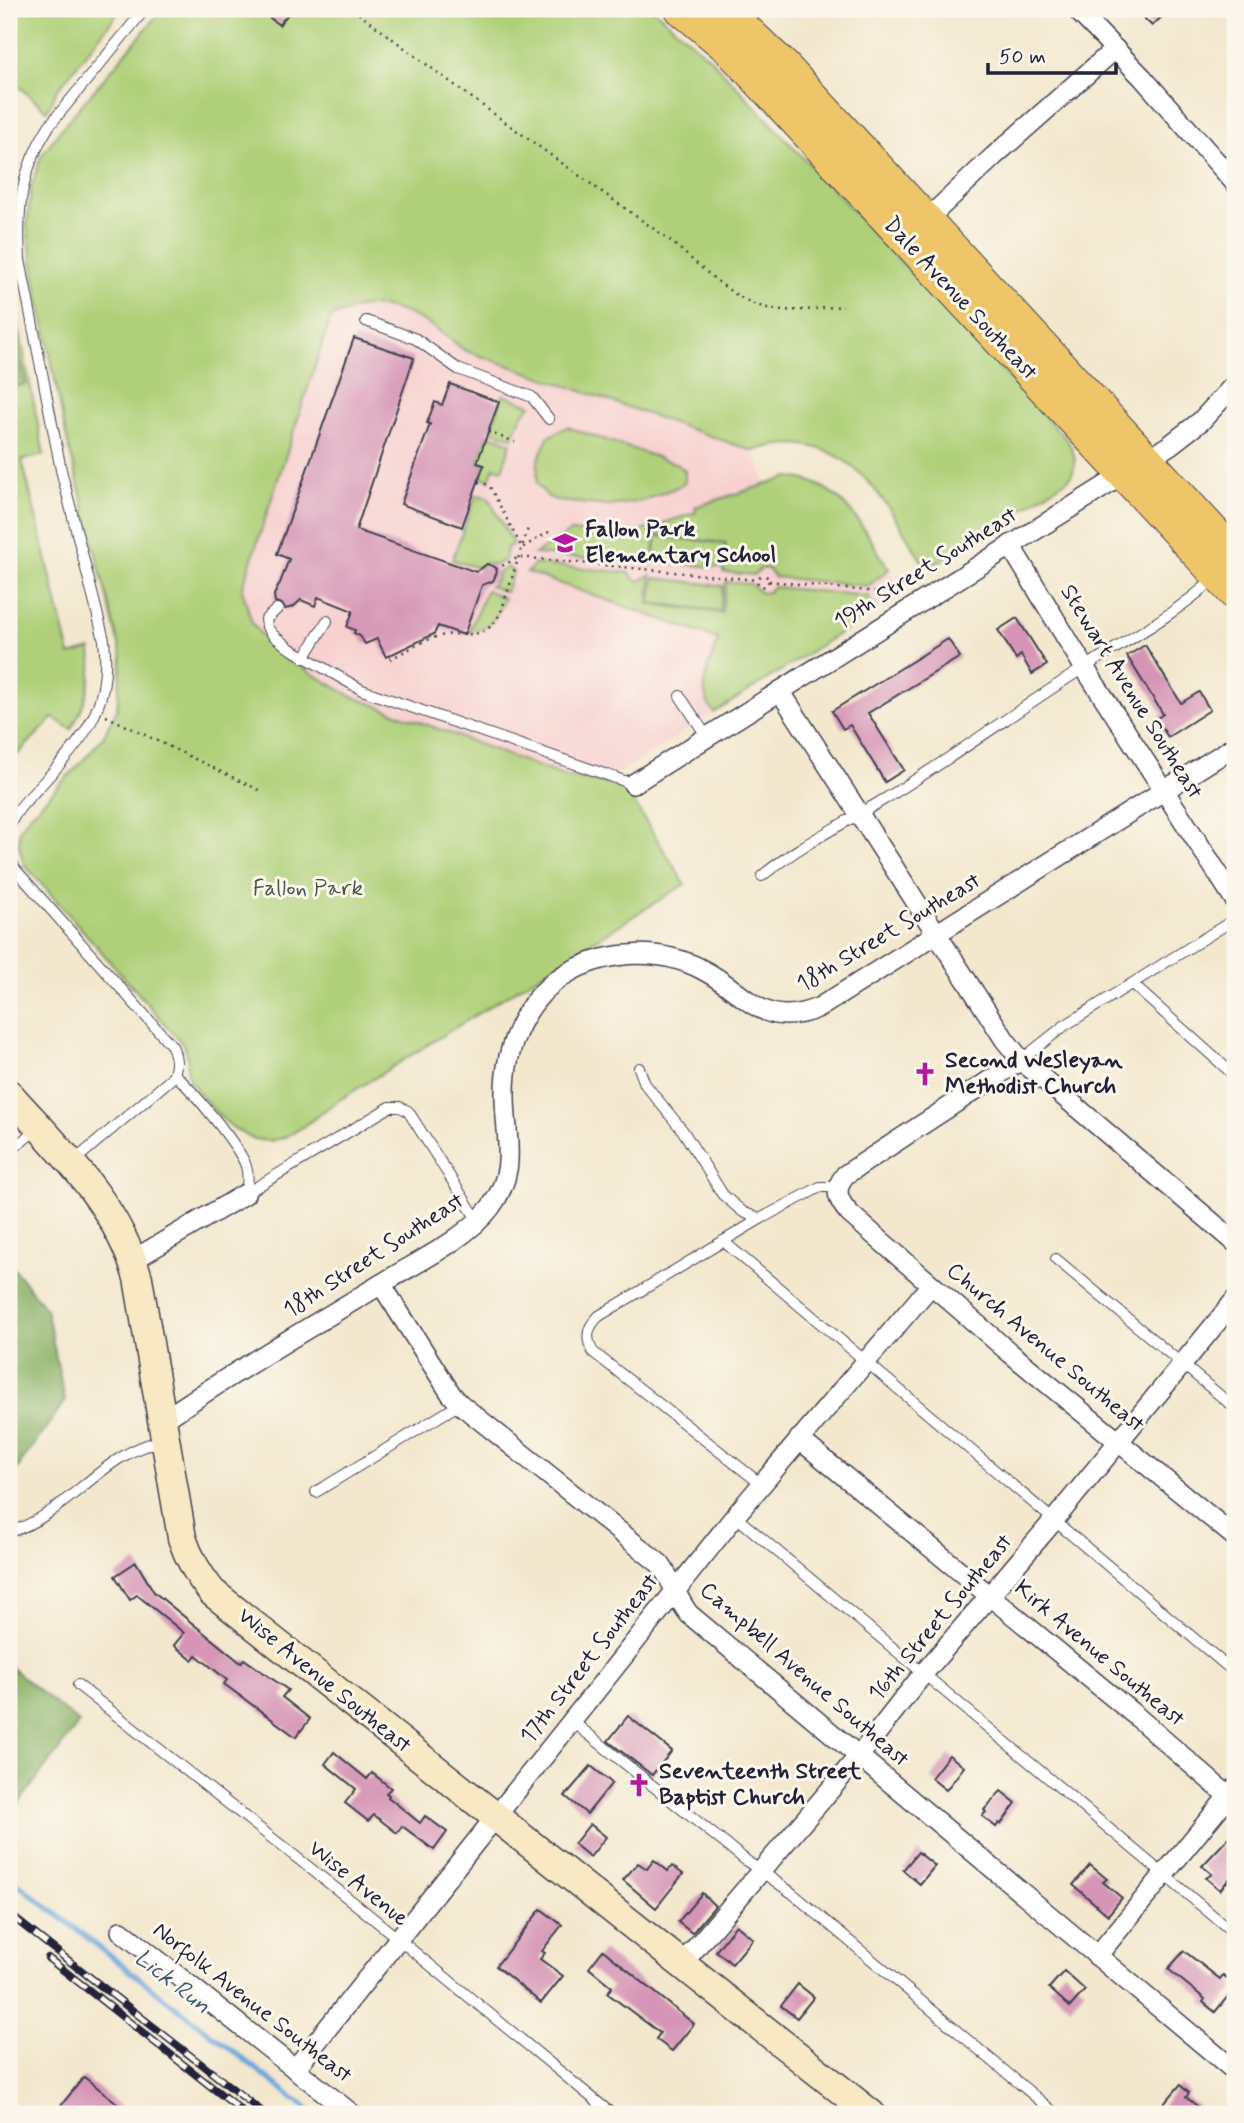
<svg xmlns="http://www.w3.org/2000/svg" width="1244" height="2123" viewBox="0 0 1244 2123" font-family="Mynerve,sans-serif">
  <rect width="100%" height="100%" fill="#fbf7ec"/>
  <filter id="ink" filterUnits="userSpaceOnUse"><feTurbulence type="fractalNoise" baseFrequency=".0143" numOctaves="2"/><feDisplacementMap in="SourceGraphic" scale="14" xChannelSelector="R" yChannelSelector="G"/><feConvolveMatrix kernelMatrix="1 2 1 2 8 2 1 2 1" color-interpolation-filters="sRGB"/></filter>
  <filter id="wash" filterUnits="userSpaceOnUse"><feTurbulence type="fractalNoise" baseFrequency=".00686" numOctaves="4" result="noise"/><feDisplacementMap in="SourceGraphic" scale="28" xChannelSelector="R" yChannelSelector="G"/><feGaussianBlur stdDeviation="1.57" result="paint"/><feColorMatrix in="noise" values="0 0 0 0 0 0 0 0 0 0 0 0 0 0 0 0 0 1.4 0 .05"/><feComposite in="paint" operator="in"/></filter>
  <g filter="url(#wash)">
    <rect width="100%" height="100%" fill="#f3e7cd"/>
    <polygon fill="#f7d0cf" points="368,306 404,312 434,325 464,350 753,451 767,485 789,477 801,478 827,489 847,505 897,582 896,597 604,783 563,776 351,696 289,660 266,641 252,623 242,589 331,317"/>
    <g fill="#afd078" stroke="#68795a" stroke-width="2">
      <polygon points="9,9 121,9 56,92 47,111 9,78"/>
      <path d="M163,9H653L710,58L1068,441C1075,454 1078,464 1070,478L941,561L927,565L921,560C882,495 843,421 753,451L464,350C437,328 406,305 369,306C358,306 343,313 331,317L242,589L252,623L266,641L289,660L351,696L563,776L624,787L685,884L333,1104C318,1115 304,1128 287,1136C245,1156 212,1108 189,1080C184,1065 193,1060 182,1043L24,864L19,846V831L29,816L80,764L103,737L117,709L122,657L66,435L34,273L27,227L31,188L41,156L61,129Z"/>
      <path d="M9,277L44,455L22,460L70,655L91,649C94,679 86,704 71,729L53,718L9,763Z"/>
      <polygon points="503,395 531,405 521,417 513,438 491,430"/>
      <polygon points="567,427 677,464 685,471 685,482 680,486 642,501 609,506 559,501 548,497 537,484 538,460 548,437"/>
      <polygon points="488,434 511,443 502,470 494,467 489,480 481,477 485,465 478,462"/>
      <path d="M789,477C842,481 863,529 889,569L868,586L775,577L768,569L762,568L753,575L723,572L726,543L656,535L652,565C646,556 638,553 631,562L535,554L570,532L633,534L696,512L695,507Z"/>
      <polygon points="476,495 488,497 513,544 507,548 505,560 495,565 484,563 479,568 452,560"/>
      <polygon points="657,536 725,544 723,568 654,561"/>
      <path d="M535,564L630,573L634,579L639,581L651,575L649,604L722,613L726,582L751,584L761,593L768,592L773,587L867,596L876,610L714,713C694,686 710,667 718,639L527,572Z"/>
      <polygon points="508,567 513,572 506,592 490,586 496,580 498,573"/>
      <polygon points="654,578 723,586 720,611 651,603"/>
      <path d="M486,590L504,598C498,616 490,629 469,632Z"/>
    </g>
    <g fill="#8bb268" stroke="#566a52" stroke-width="2">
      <polygon points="9,320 14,322 26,384 9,388"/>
      <polygon points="9,1263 46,1309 65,1401 9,1480"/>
      <polygon points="9,1666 79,1723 9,1816"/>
    </g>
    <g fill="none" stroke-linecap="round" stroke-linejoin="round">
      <polyline stroke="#6aa7dc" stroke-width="5" points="9,1877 314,2114"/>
    </g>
    <g id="blocks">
      <g fill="#d695b6">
        <polygon points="259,9 292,9 279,25"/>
        <polygon points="1135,9 1170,9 1152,26"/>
        <polygon points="354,338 414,358 356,530 476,572 487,564 495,567 497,572 493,581 482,585 464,635 438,626 434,634 386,657 377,639 365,644 360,636 354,633 355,630 347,627 353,611 318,597 315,606 301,600 293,607 285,609 282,604 275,602 274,595 280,583 289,559 277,554"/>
        <polygon points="450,384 499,402 477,463 484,465 462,527 401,504 430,424 427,423 435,402 442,405"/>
        <polygon points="1017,618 1047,665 1032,674 1021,655 1016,659 998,630"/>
        <polygon points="948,639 960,657 868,713 904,770 885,782 850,725 843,729 832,711"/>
        <polygon points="1145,645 1181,703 1199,692 1210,710 1168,737 1156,719 1163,714 1127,656"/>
        <polygon points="136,1562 154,1592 241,1663 244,1659 288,1690 282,1697 310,1719 296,1737 224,1684 227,1680 206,1663 196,1655 192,1660 174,1645 184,1633 137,1595 130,1600 115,1576"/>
        <polygon points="628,1716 672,1751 652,1775 608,1741"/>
        <polygon points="334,1752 367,1779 372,1773 391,1788 386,1793 389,1795 388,1797 420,1823 425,1816 447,1832 434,1850 402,1826 397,1833 374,1815 368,1821 345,1803 356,1789 325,1764"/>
        <polygon points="949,1755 964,1767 946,1790 931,1778"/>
        <polygon points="591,1766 612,1783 587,1814 565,1796"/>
        <polygon points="1001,1791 1016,1803 1001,1824 999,1823 996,1827 982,1816 986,1812 984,1810"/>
        <polygon points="590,1824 606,1837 590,1857 574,1844"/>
        <polygon points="1235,1831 1235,1872 1220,1890 1206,1878 1212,1874 1202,1866"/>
        <polygon points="918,1852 935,1866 920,1884 903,1870"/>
        <polygon points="654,1860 668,1871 672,1866 683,1874 656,1908 623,1880 638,1863 647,1869"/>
        <polygon points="1090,1865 1107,1879 1103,1882 1122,1898 1108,1915 1073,1885"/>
        <polygon points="702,1893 715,1906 692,1933 678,1922"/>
        <polygon points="541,1909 562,1925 542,1951 545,1953 540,1959 563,1976 541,2003 496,1966"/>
        <polygon points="736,1925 753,1939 732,1964 716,1951"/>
        <polygon points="603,1950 694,2024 672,2051 656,2039 660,2033 607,1993 612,1987 589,1968"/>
        <polygon points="1184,1951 1220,1979 1223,1975 1235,1985 1235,1988 1215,2012 1203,2002 1205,1999 1168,1969"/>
        <polygon points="1064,1971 1085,1990 1070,2007 1049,1988"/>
        <polygon points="798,1984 814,1997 797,2018 781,2006"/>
        <polygon points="84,2077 131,2114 54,2114"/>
        <polygon points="1180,2085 1189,2093 1186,2097 1207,2114 1173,2114 1162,2106"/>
      </g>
    </g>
  </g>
  <g filter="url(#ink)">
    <use href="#blocks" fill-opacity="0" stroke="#414051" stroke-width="2"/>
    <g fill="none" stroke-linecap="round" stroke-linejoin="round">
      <g stroke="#414051" stroke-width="12">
        <g id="lane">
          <polyline points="366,321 416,339 458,369 532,397 549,419"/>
          <polyline points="277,609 266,619 267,627 273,635 289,648 362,690 633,784"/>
          <polyline points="304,658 327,621"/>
          <polyline points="680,696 707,737"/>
          <path d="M9,828C14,811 28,799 40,786C84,738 112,709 104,640L61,470L20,260C17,207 20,172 49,126L145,9"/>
          <path d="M9,855L15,869L172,1046C177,1058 178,1068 171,1079L74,1161"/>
          <path d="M762,876C798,846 838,827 878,803C945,763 1009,716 1074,674C1122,643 1172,617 1214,579"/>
          <polyline points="1132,984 1235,1076"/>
          <polyline points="1021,1060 1064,1026 1235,919"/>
          <polyline points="639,1068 645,1084 683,1131 723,1195 743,1212 760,1219 820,1187 838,1187"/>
          <path d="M174,1074C191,1088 239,1146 246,1166C249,1176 248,1184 245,1194"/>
          <polyline points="9,1152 38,1128"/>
          <polyline points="245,1194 390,1107 400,1107 408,1111 478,1221"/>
          <path d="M760,1219L599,1316C587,1327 585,1338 593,1352L761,1484"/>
          <polyline points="723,1241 1235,1673"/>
          <polyline points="1056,1259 1235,1408"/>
          <polyline points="316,1492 460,1404"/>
          <polyline points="735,1516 1235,1934"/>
          <path d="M9,1532C68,1515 102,1452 162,1441"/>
          <polyline points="78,1685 358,1906 612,2114"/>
          <polyline points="573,1722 748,1862 792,1893 1056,2114"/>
        </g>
      </g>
      <g stroke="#414051" stroke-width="22">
        <g id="street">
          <polyline points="1076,9 1142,77 1235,183"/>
          <polyline points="919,227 994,156 1115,49"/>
          <polyline points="1010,545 1084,667 1235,900"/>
          <polyline points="780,691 1005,1040 1021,1060 1235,1242"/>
          <polyline points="633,784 1170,445 1201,421 1235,384"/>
          <path d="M1021,1060L845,1175C833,1190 838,1201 850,1214L1009,1352L1235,1537"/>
          <polyline points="133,1260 245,1194"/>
          <path d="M381,1284L451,1394L460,1404L660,1564C672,1580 677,1599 689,1614L1235,2071"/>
          <path d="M162,1421C232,1373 305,1330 378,1286C413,1264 464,1241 490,1208C519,1170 505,1139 505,1096C504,1047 526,995 571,971C611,950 662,948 703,970C748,993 762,1032 820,1007L1235,746"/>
          <polyline points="799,1439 1136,1716 1235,1802"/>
          <polyline points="121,1931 352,2114"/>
          <polyline points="1097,1956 1235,1788"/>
          <polyline points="682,1964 859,1756 923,1674 1055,1519 1235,1300"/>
          <polyline points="295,2069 735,1516 931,1285"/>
        </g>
      </g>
      <g stroke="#414051" stroke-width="31">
        <path id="secondary" d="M9,1094C60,1151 116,1202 138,1278L182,1538C189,1559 198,1575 212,1592L871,2114"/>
      </g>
      <g stroke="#414051" stroke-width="34">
        <g id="primary">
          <polyline points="681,9 729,49 1235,594"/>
          <polyline points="724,9 784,66 1235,555"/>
        </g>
      </g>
      <g stroke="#414051" stroke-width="2.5" stroke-dasharray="2 5" stroke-linecap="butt">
        <path d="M353,9C454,86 557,160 661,234C689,254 723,292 754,304C782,315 814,309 843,306"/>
        <polyline points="488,432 515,442"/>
        <polyline points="478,482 489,485 522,548 552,530"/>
        <polyline points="496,569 519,557 757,580"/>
        <circle cx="763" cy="581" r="5.5"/>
        <polyline points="769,581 868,591 896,597"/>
        <path d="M390,659C405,652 420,642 436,637C463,629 484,645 501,612L529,525"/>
        <polyline points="106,716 261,791"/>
      </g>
      <use href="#lane" stroke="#fff" stroke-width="10"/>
      <use href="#street" stroke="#fff" stroke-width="19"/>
      <use href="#secondary" stroke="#f8e8c3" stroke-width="28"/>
      <use href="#primary" stroke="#eec569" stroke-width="32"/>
      <g stroke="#22223b" stroke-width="8">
        <g id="rail">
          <polyline points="9,1914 265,2114"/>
          <polyline points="48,1958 246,2114"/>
        </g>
      </g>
      <use href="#rail" stroke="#fbf7ec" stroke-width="5" stroke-dasharray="16" stroke-linecap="butt"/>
    </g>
  </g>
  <defs>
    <g id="school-bare" transform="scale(1.89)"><path d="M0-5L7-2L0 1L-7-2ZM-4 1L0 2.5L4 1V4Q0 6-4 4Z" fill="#b5179e" stroke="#fbf7ec" stroke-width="2.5" paint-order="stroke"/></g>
    <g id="church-bare" transform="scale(1.89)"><path d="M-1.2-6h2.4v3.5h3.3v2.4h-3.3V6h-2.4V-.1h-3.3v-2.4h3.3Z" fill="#b5179e" stroke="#fbf7ec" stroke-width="2.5" paint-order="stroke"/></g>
  </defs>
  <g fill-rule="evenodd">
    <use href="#school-bare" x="565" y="543"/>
    <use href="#church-bare" x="925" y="1074"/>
    <use href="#church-bare" x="639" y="1785"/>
  </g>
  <g text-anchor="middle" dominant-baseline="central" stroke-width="6" stroke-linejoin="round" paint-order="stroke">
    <g font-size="23" fill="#22223b" stroke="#fbf7ec">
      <text transform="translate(960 299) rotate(47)">Dale Avenue Southeast</text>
      <text transform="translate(926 569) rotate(-32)">19th Street Southeast</text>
      <text transform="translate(1131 692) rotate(58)">Stewart Avenue Southeast</text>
      <text transform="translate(889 933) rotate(-31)">18th Street Southeast</text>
      <text transform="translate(374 1256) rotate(-33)">18th Street Southeast</text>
      <text transform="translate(1045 1348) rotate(40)">Church Avenue Southeast</text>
      <text transform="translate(941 1618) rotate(-50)">16th Street Southeast</text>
      <text transform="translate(1099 1654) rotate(40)">Kirk Avenue Southeast</text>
      <text transform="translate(590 1659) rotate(-52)">17th Street Southeast</text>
      <text transform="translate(804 1675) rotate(41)">Campbell Avenue Southeast</text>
      <text transform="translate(324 1681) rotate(39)">Wise Avenue Southeast</text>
      <text transform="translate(358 1884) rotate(39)">Wise Avenue</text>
      <text transform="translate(252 2003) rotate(38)">Norfolk Avenue Southeast</text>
    </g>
    <g font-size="23" font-weight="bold" fill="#22223b" stroke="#fbf7ec" text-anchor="start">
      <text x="585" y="530">Fallon Park<tspan x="585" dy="26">Elementary School</tspan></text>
      <text x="945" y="1061">Second Wesleyan<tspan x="945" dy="26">Methodist Church</tspan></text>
      <text x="659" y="1772">Seventeenth Street<tspan x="659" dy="26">Baptist Church</tspan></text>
    </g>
    <g font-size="23" fill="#4c564d" stroke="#fbf7ec">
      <text x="308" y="889">Fallon Park</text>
    </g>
    <g font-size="24" font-style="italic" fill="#3f577b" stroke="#fbf7ec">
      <text transform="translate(172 1982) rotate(38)">Lick Run</text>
    </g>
  </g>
  <rect width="1244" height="2123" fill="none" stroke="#fbf7ec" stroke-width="35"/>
  <path d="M988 63v10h128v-10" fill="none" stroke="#22223b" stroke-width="3.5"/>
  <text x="999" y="63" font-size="21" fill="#22223b" stroke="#fbf7ec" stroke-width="5" paint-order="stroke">50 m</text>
</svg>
